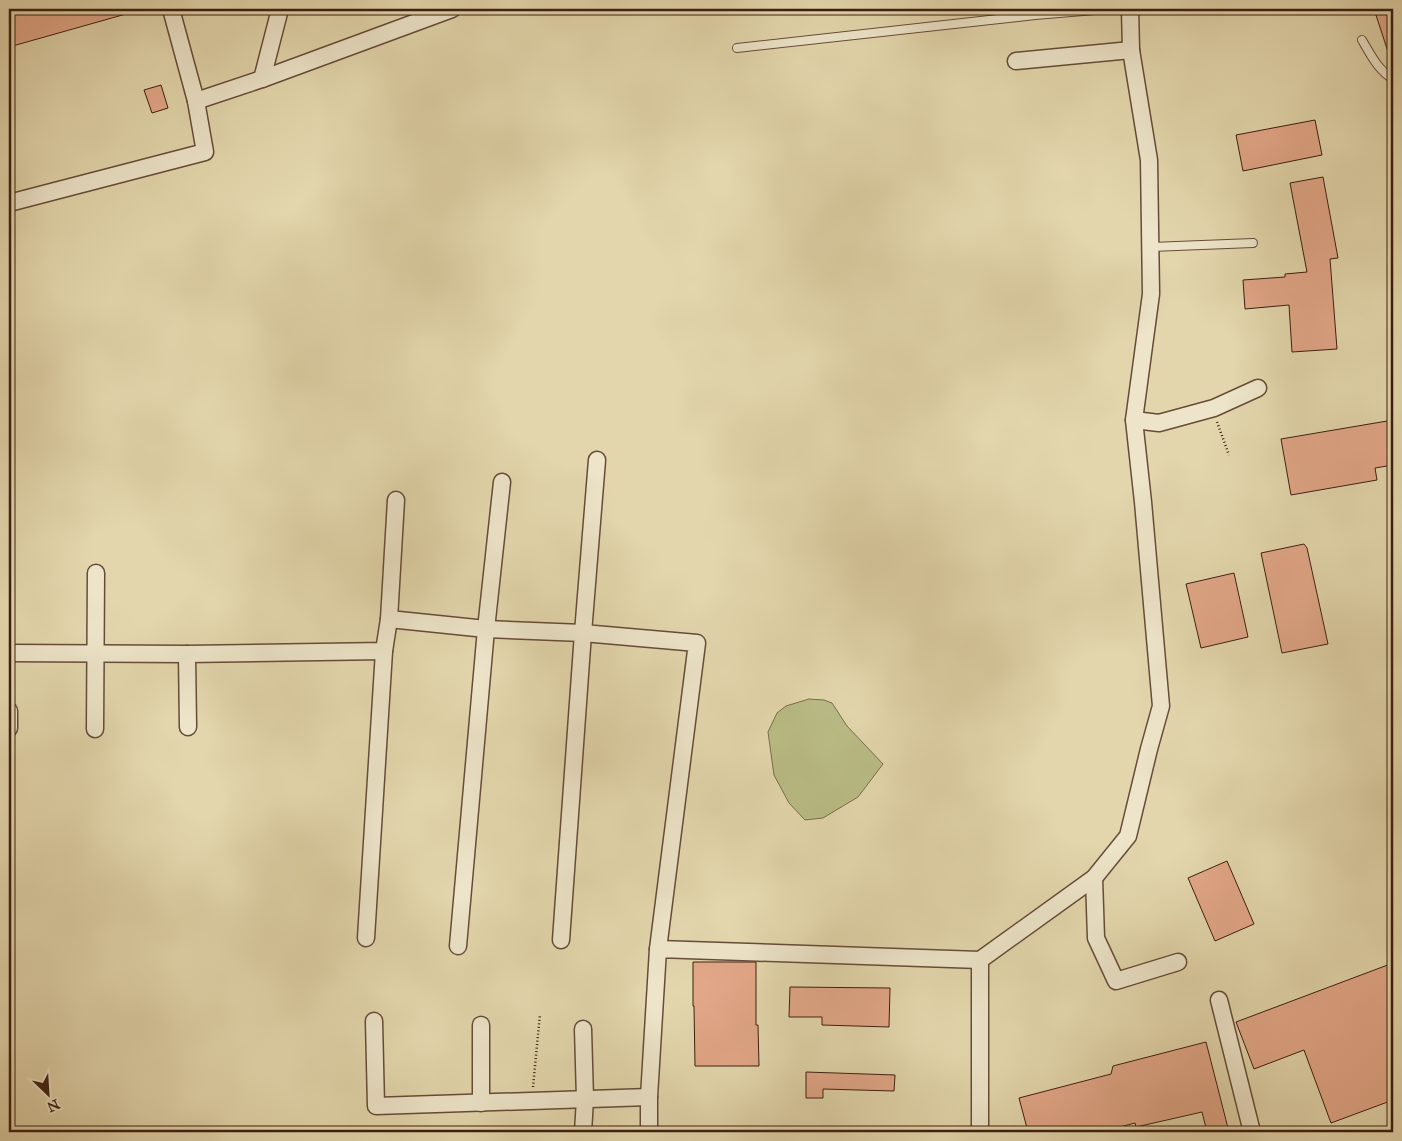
<svg xmlns="http://www.w3.org/2000/svg" width="1402" height="1141" viewBox="0 0 1402 1141" font-family="'IM FELL Great Primer',serif">
  <rect width="100%" height="100%" fill="#e3d6ac"/>
  <filter id="stains"><feTurbulence type="fractalNoise" baseFrequency=".004" numOctaves="4"/><feColorMatrix values="0 0 0 0 .2 0 0 0 0 .09 0 0 0 0 .02 0 0 0 .5 -.17"/></filter>
  <radialGradient id="worn" r=".72"><stop offset=".6" stop-color="#630" stop-opacity="0"/><stop offset="1" stop-color="#630" stop-opacity=".3"/></radialGradient>
  <polygon fill="#b9bc86" stroke="#7a6d4c" points="809,699 824,700 832,703 847,726 883,764 858,797 823,818 805,820 789,803 774,775 768,732 777,713 786,706"/>
  <g fill="#e2a788" stroke="#3c1e11">
    <polygon points="9,9 132,9 133,12 9,47"/>
    <polygon points="1374,9 1393,9 1393,61 1391,61"/>
    <polygon points="161,85 168,108 152,113 144,90"/>
    <polygon points="1315,120 1322,155 1243,171 1236,135"/>
    <polygon points="1323,177 1338,258 1330,259 1337,349 1292,352 1289,305 1245,309 1243,280 1285,277 1285,274 1307,272 1290,183"/>
    <polygon points="1393,420 1393,465 1375,468 1377,480 1291,495 1281,439"/>
    <polygon points="1304,544 1307,548 1328,644 1282,653 1261,553"/>
    <polygon points="1234,573 1248,637 1201,648 1186,584"/>
    <polygon points="1227,861 1254,924 1215,941 1188,878"/>
    <polygon points="693,962 756,962 756,1025 758,1025 759,1066 695,1066 694,1006 693,1006"/>
    <polygon points="1393,963 1393,1100 1331,1123 1304,1050 1254,1069 1236,1022"/>
    <polygon points="790,987 890,988 889,1027 822,1025 822,1017 789,1017"/>
    <polygon points="1206,1042 1229,1132 1207,1132 1202,1112 1136,1127 1135,1123 1101,1132 1028,1132 1019,1098 1111,1074 1113,1066"/>
    <polygon points="806,1072 895,1075 894,1091 823,1089 823,1098 806,1098"/>
  </g>
  <g fill="none" stroke-linecap="round" stroke-linejoin="round">
    <g stroke="#664c38" stroke-width="10">
      <g id="service">
        <path d="M1362,40C1371,55 1378,70 1393,79"/>
        <polyline points="737,48 1035,15 1107,9"/>
        <polyline points="1151,247 1253,243"/>
      </g>
    </g>
    <g stroke="#664c38" stroke-width="19">
      <g id="minor">
        <polyline points="1016,61 1131,50"/>
        <polyline points="262,79 280,9"/>
        <polyline points="196,101 262,79 452,9"/>
        <polyline points="9,203 205,152 196,101 171,9"/>
        <polyline points="1134,420 1159,423 1214,408 1258,388"/>
        <polyline points="597,460 583,633 697,643 658,949"/>
        <polyline points="389,619 486,629 583,633 561,940"/>
        <polyline points="9,653 187,654 384,651 389,619 396,500"/>
        <polyline points="187,654 188,727"/>
        <polyline points="9,711 9,728"/>
        <polyline points="95,729 96,573"/>
        <polyline points="1094,878 1096,938 1116,981 1178,962"/>
        <polyline points="366,938 384,651"/>
        <polyline points="458,946 486,629 502,482"/>
        <polyline points="980,960 980,1132"/>
        <polyline points="1219,1000 1252,1132"/>
        <polyline points="374,1021 376,1106 649,1097"/>
        <polyline points="481,1103 481,1025"/>
        <polyline points="583,1132 585,1099 583,1029"/>
        <polyline points="649,1132 649,1097 658,949 980,960 1094,878 1128,836 1149,749 1161,706 1143,502 1134,420 1151,294 1149,160 1131,50 1130,9"/>
      </g>
    </g>
    <g stroke="#3c1e11" stroke-width="2.5" stroke-dasharray="1 2.5" stroke-linecap="butt">
      <polyline points="1217,422 1229,455"/>
      <polyline points="533,1087 540,1014"/>
    </g>
    <use href="#service" stroke="#ede4c9" stroke-width="8"/>
    <use href="#minor" stroke="#ede4c9" stroke-width="16"/>
  </g>
  <rect width="1402" height="1141" fill="none" stroke="#e3d6ac" stroke-width="30"/>
  <rect x="10" y="10" width="1382" height="1121" fill="none" stroke="#3c1e11" stroke-width="2.5"/>
  <rect x="15" y="15" width="1372" height="1111" fill="none" stroke="#3c1e11"/>
  <g transform="translate(48 1094) rotate(155)" stroke="#ede4c9" stroke-width="4" paint-order="stroke">
  <path d="M0-4L9 19L0 12L-9 19Z" fill="#3c1e11"/>
  <text y="-8" font-size="14" font-weight="bold" text-anchor="middle" fill="#3c1e11">N</text>
  </g>
  <rect width="100%" height="100%" filter="url(#stains)"/>
  <rect width="100%" height="100%" fill="url(#worn)"/>
</svg>
